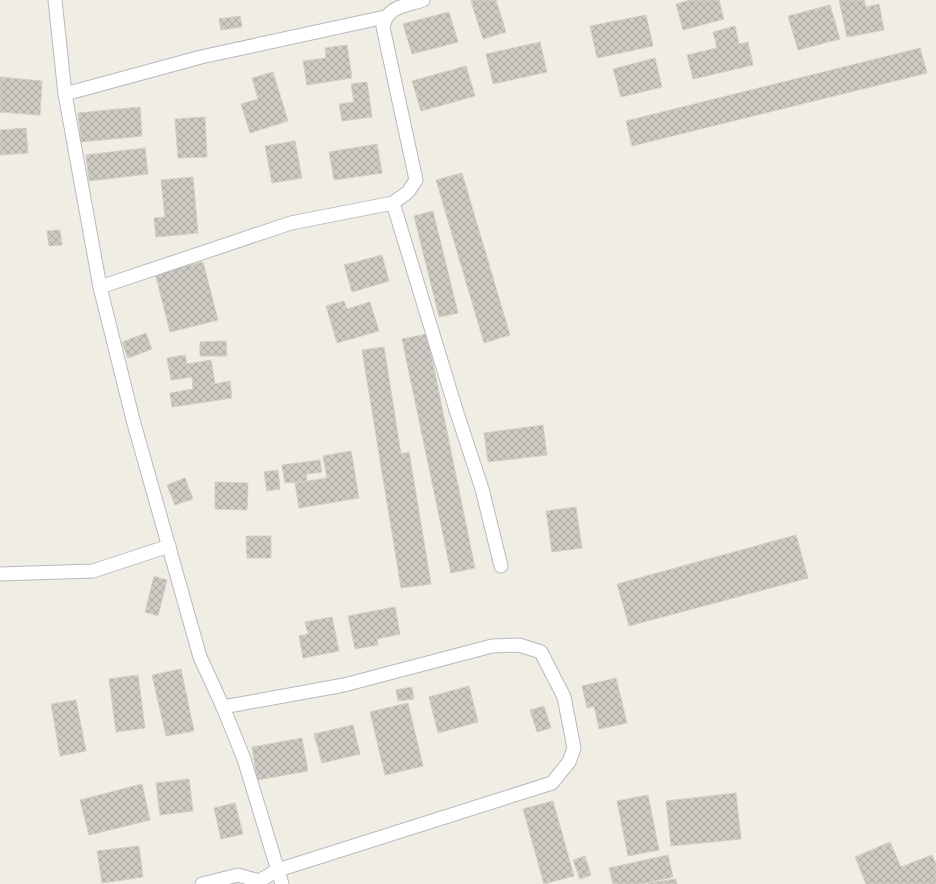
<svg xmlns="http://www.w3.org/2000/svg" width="936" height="884" viewBox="0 0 936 884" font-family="Ubuntu,sans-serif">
  <defs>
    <pattern id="building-cross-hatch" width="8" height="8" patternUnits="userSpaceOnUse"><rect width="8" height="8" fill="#cdc9c3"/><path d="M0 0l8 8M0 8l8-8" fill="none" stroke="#aaa7a2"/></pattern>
  </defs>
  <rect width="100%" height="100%" fill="#f0ede4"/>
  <g fill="url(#building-cross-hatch)" stroke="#d5cfc1">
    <polygon points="474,0 496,0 506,32 483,39 471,1"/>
    <polygon points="691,0 719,0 724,19 683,30 676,4"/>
    <polygon points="839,0 864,0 866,7 879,4 884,30 847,37"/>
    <polygon points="830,5 840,39 798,50 788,16"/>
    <polygon points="449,12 458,42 412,54 403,24"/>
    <polygon points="646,15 653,46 597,58 590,26"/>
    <polygon points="240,16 242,27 221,30 219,19"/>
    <polygon points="735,26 739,44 748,42 753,65 693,79 687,55 717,48 713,32"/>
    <polygon points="540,42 547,72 493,84 486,54"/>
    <polygon points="347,45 352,78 307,85 303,61 326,58 325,48"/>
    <polygon points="920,48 927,73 632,146 626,121"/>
    <polygon points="655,58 662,87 621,97 613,69"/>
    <polygon points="466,66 475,96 421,111 412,81"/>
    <polygon points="273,72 288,121 250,133 241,104 258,99 252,78"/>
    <polygon points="0,77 42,81 40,115 0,112"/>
    <polygon points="367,82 372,117 342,121 339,104 354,102 351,84"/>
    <polygon points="140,107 142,136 81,142 78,113"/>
    <polygon points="205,117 207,157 178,158 175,119"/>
    <polygon points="26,128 28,153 0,155 0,130"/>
    <polygon points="295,141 302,178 272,183 265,146"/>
    <polygon points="377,144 382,173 334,180 329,152"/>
    <polygon points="145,148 148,174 89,181 86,155"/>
    <polygon points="462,173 510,335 484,343 436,180"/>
    <polygon points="193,177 198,233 156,237 154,218 165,217 161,180"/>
    <polygon points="433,211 458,313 439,317 414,216"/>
    <polygon points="60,230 62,245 49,246 47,231"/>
    <polygon points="382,255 389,281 352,292 344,265"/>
    <polygon points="203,262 218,320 170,332 155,273"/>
    <polygon points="344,301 347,309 370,302 379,331 337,343 326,306"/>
    <polygon points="146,333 152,349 128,358 122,342"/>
    <polygon points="427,334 475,568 451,573 402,339"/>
    <polygon points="226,341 227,356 200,356 200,342"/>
    <polygon points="384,347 401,454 409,452 431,584 401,588 362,350"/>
    <polygon points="185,355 187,364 211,360 215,384 230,381 232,398 172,407 170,393 193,389 192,377 171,380 167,358"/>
    <polygon points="543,425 547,455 488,462 484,433"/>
    <polygon points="351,451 359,498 299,508 295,483 327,478 323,456"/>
    <polygon points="320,460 322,472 306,474 307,481 285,483 282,465"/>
    <polygon points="278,470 280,489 267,491 264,472"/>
    <polygon points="185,478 193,499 175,505 167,485"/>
    <polygon points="215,482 248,483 247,510 215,509"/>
    <polygon points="576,507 582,548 552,552 546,511"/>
    <polygon points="796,535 808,578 629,626 617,584"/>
    <polygon points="246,536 271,536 271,558 247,558"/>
    <polygon points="154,576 167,580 158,616 145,612"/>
    <polygon points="395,607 400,634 377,639 378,645 355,649 348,616"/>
    <polygon points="332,617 339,651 303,658 299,636 308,634 305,622"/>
    <polygon points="181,669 194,731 166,736 152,675"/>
    <polygon points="138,675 145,728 116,732 109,679"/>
    <polygon points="616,678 627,723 599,729 594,706 587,708 582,686"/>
    <polygon points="469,686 478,722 438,733 429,697"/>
    <polygon points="412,687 414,699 398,701 396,690"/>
    <polygon points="76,700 86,751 60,756 51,704"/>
    <polygon points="408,703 423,766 385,775 370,712"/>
    <polygon points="544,706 551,728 537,732 530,710"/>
    <polygon points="353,725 360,754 322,763 314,734"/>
    <polygon points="302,738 308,771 257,780 252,747"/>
    <polygon points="189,779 193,811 160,815 156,783"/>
    <polygon points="142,784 150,820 89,835 80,800"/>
    <polygon points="736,793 741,839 671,846 666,801"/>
    <polygon points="648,795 659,850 628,856 617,801"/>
    <polygon points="553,801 574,876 544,884 523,809"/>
    <polygon points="235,803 243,834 221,839 214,808"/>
    <polygon points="890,842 901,867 932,855 936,864 936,884 866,884 855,857"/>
    <polygon points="139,846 143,877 102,883 97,851"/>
    <polygon points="668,855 673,877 641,884 613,884 609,868"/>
    <polygon points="585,856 591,875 580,879 573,860"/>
    <polygon points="676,879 677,884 648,884 648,883"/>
  </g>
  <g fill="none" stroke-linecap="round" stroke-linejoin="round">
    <g stroke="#b6babf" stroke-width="15">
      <g id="minor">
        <polyline points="55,0 65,94 100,287 133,420 200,657 223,707 244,759 282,884"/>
        <path d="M423,0C405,6 387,6 383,27L416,180L408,192L393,203L456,410L482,489L501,566"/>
        <polyline points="65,94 201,57 385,17"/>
        <polyline points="100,287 291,223 393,203"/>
        <polyline points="0,574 93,571 169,546"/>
        <polyline points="202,884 238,875 259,881 278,870 552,783 569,762 574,748 564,697 541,652 519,645 492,646 344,685 223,707"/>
      </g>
    </g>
    <use href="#minor" stroke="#fff" stroke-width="13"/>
  </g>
</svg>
